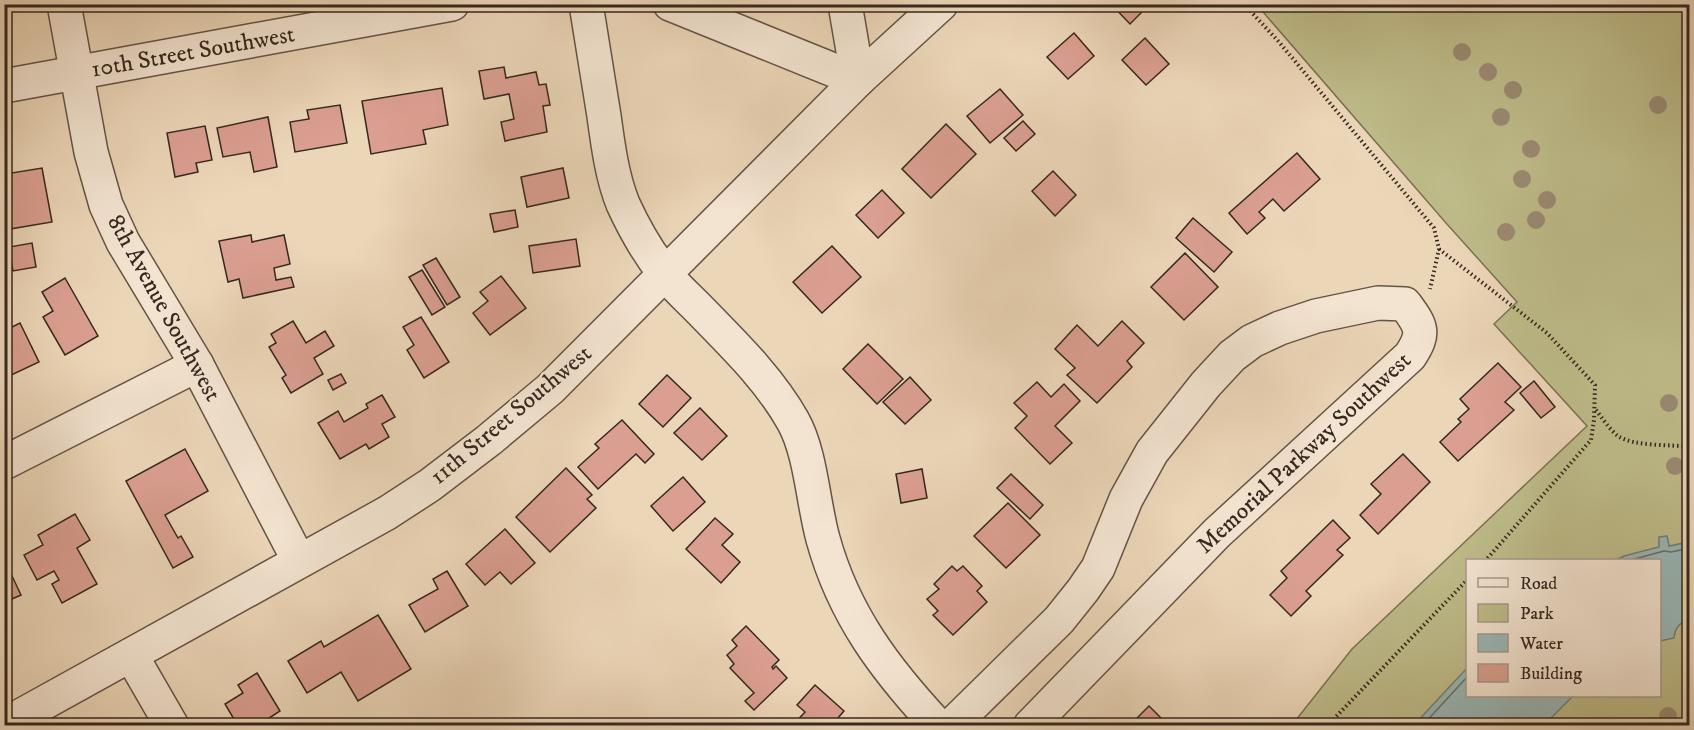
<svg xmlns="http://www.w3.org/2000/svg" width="1694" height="730" viewBox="0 0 1694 730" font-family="'IM FELL DW Pica',serif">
  <rect width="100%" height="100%" fill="#ecd6b8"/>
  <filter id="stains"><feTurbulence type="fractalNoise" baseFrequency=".00333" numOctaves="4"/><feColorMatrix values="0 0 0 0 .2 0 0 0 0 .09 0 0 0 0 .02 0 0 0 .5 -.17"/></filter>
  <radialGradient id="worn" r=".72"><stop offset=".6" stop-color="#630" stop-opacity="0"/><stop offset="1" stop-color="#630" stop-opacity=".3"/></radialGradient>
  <path fill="#bebc8a" stroke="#7a7254" stroke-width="1.5" fill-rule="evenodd" d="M1257,5H1689V725H1292L1352,649L1587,426L1494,324L1517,302L1446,223ZM1468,560H1660V696H1468Z"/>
  <g fill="#9ab7b7" stroke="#727e7a" stroke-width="1.5">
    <path d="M1667,536L1669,546L1689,542V620C1679,622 1675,628 1674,638L1660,641V560H1616L1624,556L1659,547V537Z"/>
    <polygon points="1467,668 1468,696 1573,696 1544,725 1414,725"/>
  </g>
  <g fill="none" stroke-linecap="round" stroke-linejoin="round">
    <g stroke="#68706b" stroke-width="1.5">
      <polyline points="1631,560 1664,551 1671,552 1690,548"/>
      <polyline points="1422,726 1468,676"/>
    </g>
  </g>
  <g fill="#db9f91" stroke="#36281f" stroke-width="1.5">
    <polygon points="1111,4 1143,4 1146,8 1130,24"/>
    <polygon points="1074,33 1094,56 1068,79 1047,57"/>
    <polygon points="1145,38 1169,64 1146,85 1122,60"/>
    <polygon points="504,67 506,78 536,72 539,85 546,84 550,105 543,106 547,132 505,141 501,122 514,119 509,94 484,99 479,71"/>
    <polygon points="442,88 448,125 423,130 426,144 371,154 362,101"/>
    <polygon points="1000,89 1023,115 990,143 967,116"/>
    <polygon points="340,105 347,143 295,152 290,122 309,119 307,110"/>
    <polygon points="268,117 277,167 254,172 250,152 223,157 217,128"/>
    <polygon points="1023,121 1035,134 1016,151 1004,138"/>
    <polygon points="946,124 976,154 931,198 902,169"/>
    <polygon points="205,126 212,160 196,163 198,172 175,177 167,133"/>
    <polygon points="1297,153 1320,179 1284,211 1273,199 1259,212 1265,218 1247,234 1229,213"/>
    <polygon points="4,167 6,174 42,168 52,222 4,230"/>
    <polygon points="563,168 569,198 527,207 521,177"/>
    <polygon points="1053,171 1076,195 1055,216 1032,191"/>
    <polygon points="882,190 904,213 878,238 856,215"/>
    <polygon points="515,210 518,227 494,232 490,214"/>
    <polygon points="1193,218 1232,252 1214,272 1176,238"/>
    <polygon points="251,235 252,242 284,235 290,264 274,268 276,280 291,277 294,287 243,298 239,279 228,282 219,241"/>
    <polygon points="576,239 580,266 533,273 529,246"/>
    <polygon points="32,243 36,267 13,271 9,247"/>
    <polygon points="832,246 861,277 822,313 793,282"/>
    <polygon points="1185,253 1218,287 1184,320 1151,287"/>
    <polygon points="436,258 460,297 447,305 423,265"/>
    <polygon points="422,270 445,307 432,315 409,277"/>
    <polygon points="501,276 526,308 490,335 473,313 488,301 480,292"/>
    <polygon points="65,278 98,336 65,355 43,317 53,311 42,292"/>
    <polygon points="421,317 449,362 424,378 407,350 414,345 403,327"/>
    <polygon points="293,321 306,343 325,331 334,346 314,358 323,374 291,393 282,378 286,375 269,347 276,343 271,334"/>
    <polygon points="1122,321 1144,343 1127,361 1132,367 1097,403 1067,375 1075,368 1055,349 1077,325 1098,346"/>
    <polygon points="20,323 39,362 7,377 4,372 4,346 7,345 4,340 4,331"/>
    <polygon points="868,344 903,379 877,404 843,369"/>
    <polygon points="1498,363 1521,387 1505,402 1514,410 1458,461 1440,442 1461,422 1458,419 1469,409 1460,399"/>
    <polygon points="341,374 346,383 333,390 328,380"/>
    <polygon points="667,375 691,398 663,427 639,404"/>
    <polygon points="910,377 931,400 905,424 883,402"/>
    <polygon points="1534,381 1555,407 1541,418 1520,393"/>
    <polygon points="1037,382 1051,397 1064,384 1080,401 1055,426 1072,443 1050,464 1015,428 1027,416 1014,403"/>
    <polygon points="382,395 395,417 382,424 389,437 369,449 366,444 340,459 318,423 338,411 344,422 368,408 366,404"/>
    <polygon points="700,408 727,436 702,460 674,433"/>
    <polygon points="622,420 654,454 645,463 636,454 598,489 578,467 599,448 595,444"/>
    <polygon points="185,449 208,491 165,515 178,538 181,536 193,557 173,568 126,481"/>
    <polygon points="1403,454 1430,482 1378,534 1360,515 1381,494 1371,484"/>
    <polygon points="566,468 592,495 587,499 596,508 550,552 516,517"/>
    <polygon points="922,469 927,498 901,503 896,474"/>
    <polygon points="1011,474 1043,505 1030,519 997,488"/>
    <polygon points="683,477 705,502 673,531 651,506"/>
    <polygon points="1008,503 1040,535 1006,568 974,536"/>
    <polygon points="75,514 90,540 77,548 97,584 62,603 52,584 59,580 54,571 37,580 24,555 43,545 38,535"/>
    <polygon points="715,518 733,534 722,545 740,562 721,583 686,549"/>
    <polygon points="1333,520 1350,538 1337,550 1343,555 1306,591 1311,596 1291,616 1270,595 1287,578 1281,571"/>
    <polygon points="505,529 535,563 511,584 500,572 485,585 466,564"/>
    <polygon points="4,559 21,595 5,602 4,600"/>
    <polygon points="952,566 957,571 963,566 982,586 977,591 987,602 953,635 933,615 938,611 927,599 939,589 934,584"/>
    <polygon points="447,571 468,606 425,632 409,605 438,589 433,579"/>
    <polygon points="378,615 411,669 358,701 341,672 307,693 288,661 321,641 324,647"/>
    <polygon points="746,626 779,660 772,667 773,669 776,666 787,678 754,710 745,701 754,693 730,668 734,664 727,655 737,646 732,640"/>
    <polygon points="257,673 280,711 257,726 238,726 225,704 243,693 238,685"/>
    <polygon points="815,685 844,711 831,726 792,726 805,712 797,705"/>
    <polygon points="1149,706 1169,726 1136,726 1133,722"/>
  </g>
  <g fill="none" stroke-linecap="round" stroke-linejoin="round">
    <g stroke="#645445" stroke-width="36">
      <g id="minor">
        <polyline points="64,4 91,152 106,205 123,242 197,365 299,561"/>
        <path d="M586,4C592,42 598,79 604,116C608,145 612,177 623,204C634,228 649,254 665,274C675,286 686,296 697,307C731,342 769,378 793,421C811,453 813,503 823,539C844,615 885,669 938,726"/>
        <polyline points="670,4 858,80"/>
        <polyline points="845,4 858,80"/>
        <polyline points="4,86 452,4"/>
        <polyline points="4,463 197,365"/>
        <polyline points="131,655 172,726"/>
        <polyline points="4,725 387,513 430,485 489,440 550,389 858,80 941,4"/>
        <path d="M951,726L1059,620L1083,590L1098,568L1126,499L1152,452L1206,384L1232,356L1252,341L1280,328L1316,316L1378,303L1405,304C1421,326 1426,332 1410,356L1217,533L1030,726"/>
      </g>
    </g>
    <g stroke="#36281f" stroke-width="4" stroke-dasharray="1.5 3" stroke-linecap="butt">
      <polyline points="548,4 550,11"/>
      <polyline points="1244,4 1279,42 1434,228 1439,249 1430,289"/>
      <polyline points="1439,249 1547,333 1595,385 1594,420 1591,440 1486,560"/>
      <path d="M1596,410C1602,418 1610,430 1618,436C1635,447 1669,444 1690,447"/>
      <polyline points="1327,726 1468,579"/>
    </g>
    <use href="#minor" stroke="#f3e4d1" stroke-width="33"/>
  </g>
  <g fill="#9b8b73">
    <circle cx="1462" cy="52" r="9"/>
    <circle cx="1488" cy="72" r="9"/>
    <circle cx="1513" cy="90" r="9"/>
    <circle cx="1658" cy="105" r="9"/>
    <circle cx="1501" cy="117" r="9"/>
    <circle cx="1531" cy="149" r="9"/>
    <circle cx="1522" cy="179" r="9"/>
    <circle cx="1547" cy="200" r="9"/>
    <circle cx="1536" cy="220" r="9"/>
    <circle cx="1506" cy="232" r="9"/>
    <circle cx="1669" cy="403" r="9"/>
    <circle cx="1675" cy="466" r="9"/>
    <circle cx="1668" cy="716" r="9"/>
  </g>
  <g text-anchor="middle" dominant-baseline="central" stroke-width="5" stroke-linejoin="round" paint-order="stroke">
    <g font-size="24" fill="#36281f" stroke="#f3e4d1">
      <text transform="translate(193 52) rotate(-10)">10th Street Southwest</text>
      <text transform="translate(164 308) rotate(61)">8th Avenue Southwest</text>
      <text transform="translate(511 415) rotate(-40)">11th Street Southwest</text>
      <text transform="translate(1304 453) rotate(-43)">Memorial Parkway Southwest</text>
    </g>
  </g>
  <rect width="1694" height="730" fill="none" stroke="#ecd6b8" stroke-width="24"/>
  <rect x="6" y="6" width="1682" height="718" fill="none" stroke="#36281f" stroke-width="3"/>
  <rect x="12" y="12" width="1670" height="706" fill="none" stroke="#36281f" stroke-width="1.5"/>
  <rect x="1466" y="559" width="195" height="138" fill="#f3e4d1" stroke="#a7998a" stroke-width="1.5"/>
  <rect x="1478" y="578" width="30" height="9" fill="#f3e4d1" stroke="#a7998a" stroke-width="1.5"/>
  <text x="1520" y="589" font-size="18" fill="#36281f">Road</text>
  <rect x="1478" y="604" width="30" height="18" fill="#bebc8a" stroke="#a7998a" stroke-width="1.5"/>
  <text x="1520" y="619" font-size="18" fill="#36281f">Park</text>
  <rect x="1478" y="634" width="30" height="18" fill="#9ab7b7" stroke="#a7998a" stroke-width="1.5"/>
  <text x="1520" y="649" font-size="18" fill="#36281f">Water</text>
  <rect x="1478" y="664" width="30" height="18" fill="#db9f91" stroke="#a7998a" stroke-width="1.5"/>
  <text x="1520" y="679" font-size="18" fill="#36281f">Building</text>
  <rect width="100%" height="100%" filter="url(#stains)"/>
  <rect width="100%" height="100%" fill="url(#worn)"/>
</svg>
